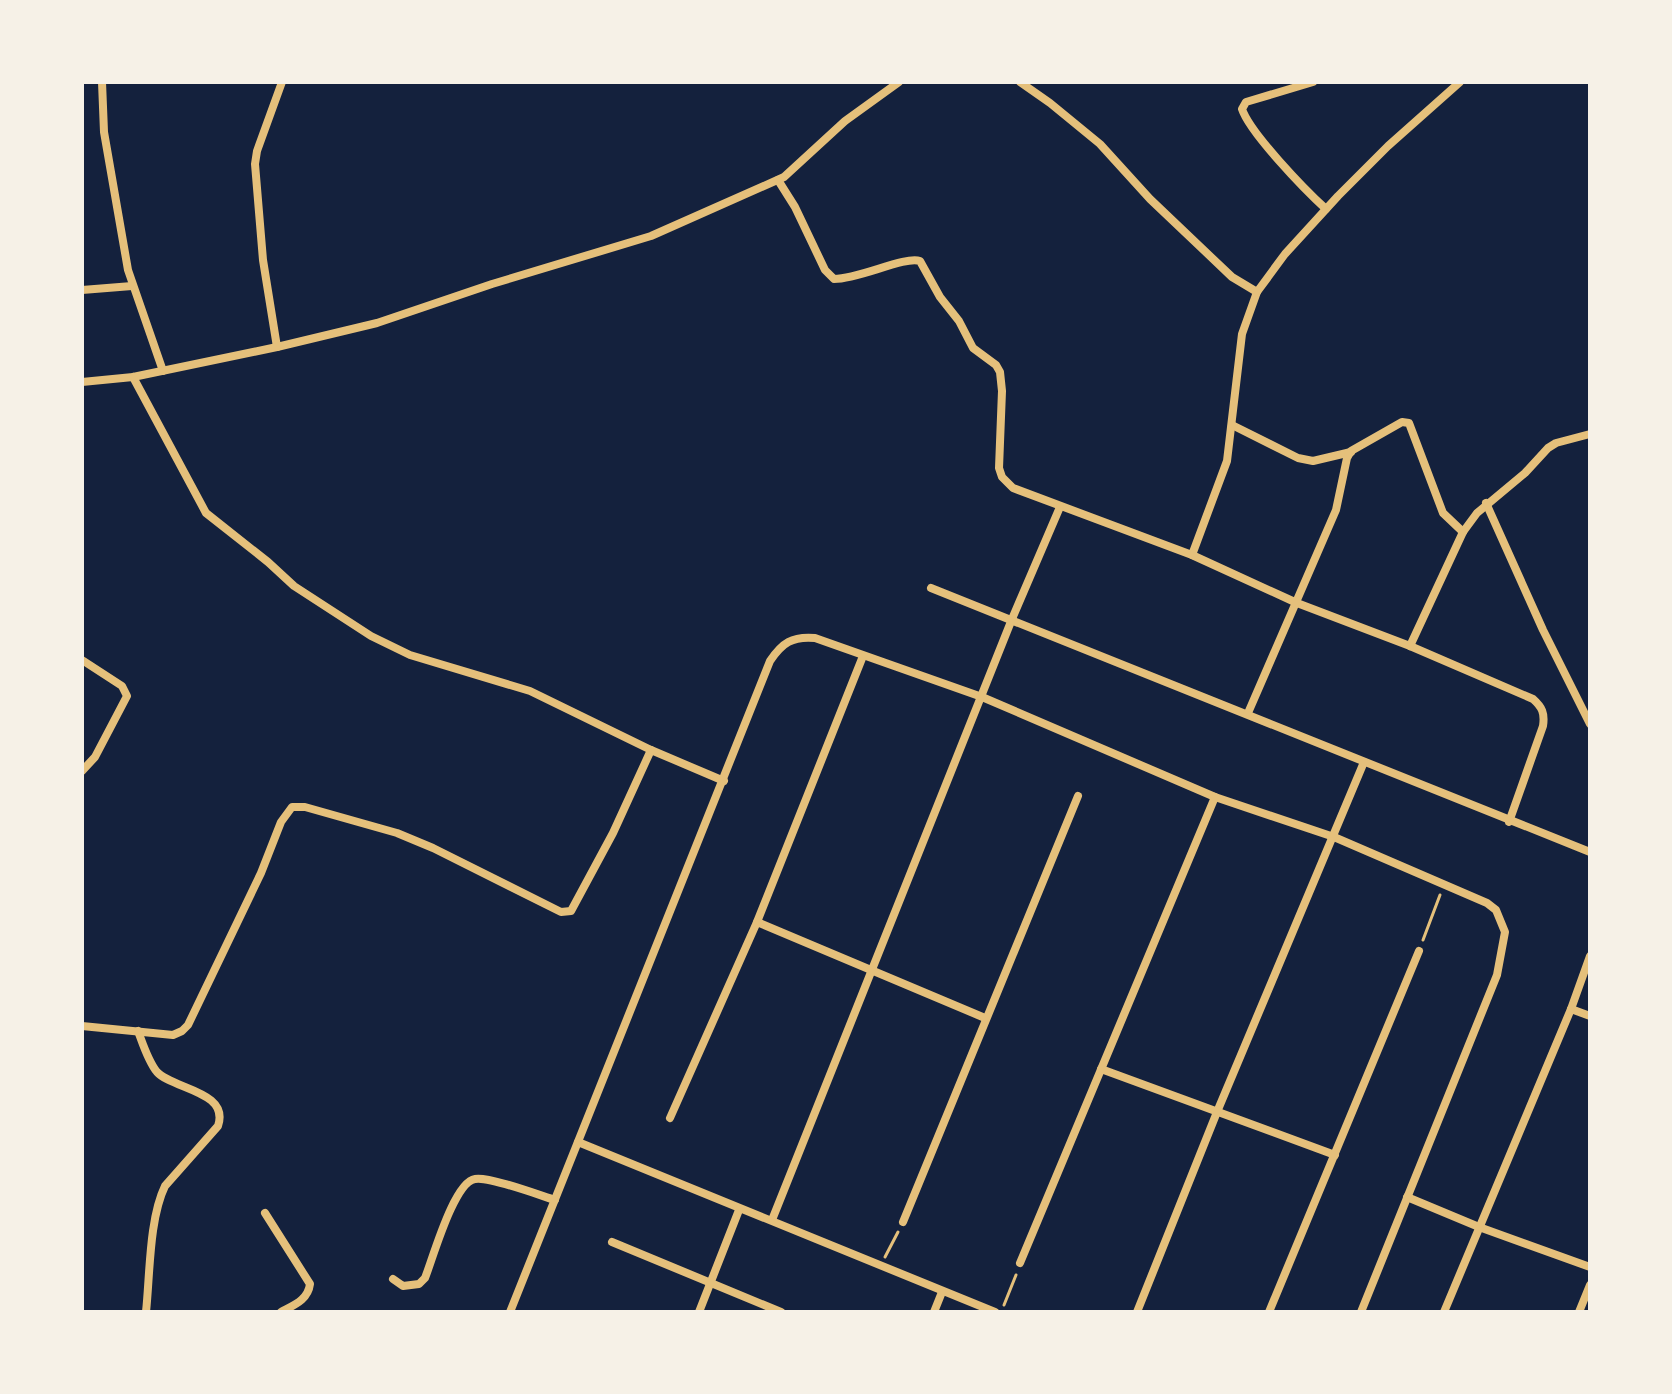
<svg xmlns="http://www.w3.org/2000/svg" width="1672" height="1394" viewBox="0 0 1672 1394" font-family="Overpass,sans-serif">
  <rect width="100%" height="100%" fill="#14213d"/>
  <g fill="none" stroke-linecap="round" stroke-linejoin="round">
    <g stroke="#e5c07b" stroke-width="3">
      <polyline points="1423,940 1440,895"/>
      <polyline points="885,1257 898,1232"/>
      <polyline points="1004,1305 1016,1275"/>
    </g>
    <g stroke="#e5c07b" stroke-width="8">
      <polyline points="102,82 104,132 128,270 163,371"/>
      <polyline points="1020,82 1050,103 1100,144 1150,199 1232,277 1257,292"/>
      <path d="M1313,82L1246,102L1242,109C1250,133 1305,190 1326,209"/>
      <path d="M778,180L795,207L825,270L834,279C860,279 904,256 920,261L940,297L959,321L973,348L996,365L1000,372L1002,391L999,468L1002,477L1013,488L1192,555L1297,603L1410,646L1533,699C1542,707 1545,713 1543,726L1509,822"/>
      <polyline points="82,290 132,286"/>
      <polyline points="277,347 263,260 255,164 257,151 282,82"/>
      <polyline points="133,377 206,513 268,562 294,586 371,636 410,655 530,691 651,750 724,781"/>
      <polyline points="82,382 133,377 277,347 377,323 492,284 651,236 784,177 845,121 899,82"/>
      <polyline points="1232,425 1298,458 1313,461 1351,452"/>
      <polyline points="1486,503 1543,630 1590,724"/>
      <polyline points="1192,555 1227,461 1242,334 1257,292 1285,254 1338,196 1388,146 1460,82"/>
      <polyline points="931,588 1590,852"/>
      <polyline points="1410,646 1463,532 1477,513 1525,473 1548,448 1556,443 1590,434"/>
      <polyline points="82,660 122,686 127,696 95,757 82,771"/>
      <polyline points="1248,713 1336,510 1347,458 1351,451 1402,422 1409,423 1443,513 1463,532"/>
      <polyline points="757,922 985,1018"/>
      <polyline points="1571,1009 1590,1016"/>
      <polyline points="82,1026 173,1035 182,1031 188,1025 261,873 281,822 292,807 305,807 397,833 433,848 561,912 571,911 613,833 651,750"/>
      <path d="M138,1031C143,1044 148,1061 157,1072C172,1089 230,1091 218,1126L165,1186C149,1219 150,1275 146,1312"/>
      <polyline points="1101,1069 1335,1155"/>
      <polyline points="670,1118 757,922 863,656"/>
      <polyline points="578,1142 995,1312"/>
      <polyline points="1407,1197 1479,1227 1590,1267"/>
      <path d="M265,1213L310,1284C308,1300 294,1305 281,1312"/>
      <polyline points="772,1220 1012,619 1060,507"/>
      <polyline points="903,1222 1078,796"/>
      <polyline points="612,1242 781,1312"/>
      <polyline points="1020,1263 1215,797"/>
      <path d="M393,1279L403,1286L419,1284L425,1278C433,1258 454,1182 475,1179C488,1176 539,1195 555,1200"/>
      <path d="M510,1312L770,661C782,643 792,636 815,638L982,697L1215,797L1334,837L1487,903L1496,910L1505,932L1497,975L1361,1312"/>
      <polyline points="699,1312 739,1210"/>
      <polyline points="934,1312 942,1292"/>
      <polyline points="1137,1312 1217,1112 1364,762"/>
      <polyline points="1269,1312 1419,951"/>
      <polyline points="1444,1312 1571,1009 1590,956"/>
      <polyline points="1579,1312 1590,1285"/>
    </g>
  </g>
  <rect width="1672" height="1394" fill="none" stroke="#f6f1e7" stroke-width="168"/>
</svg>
